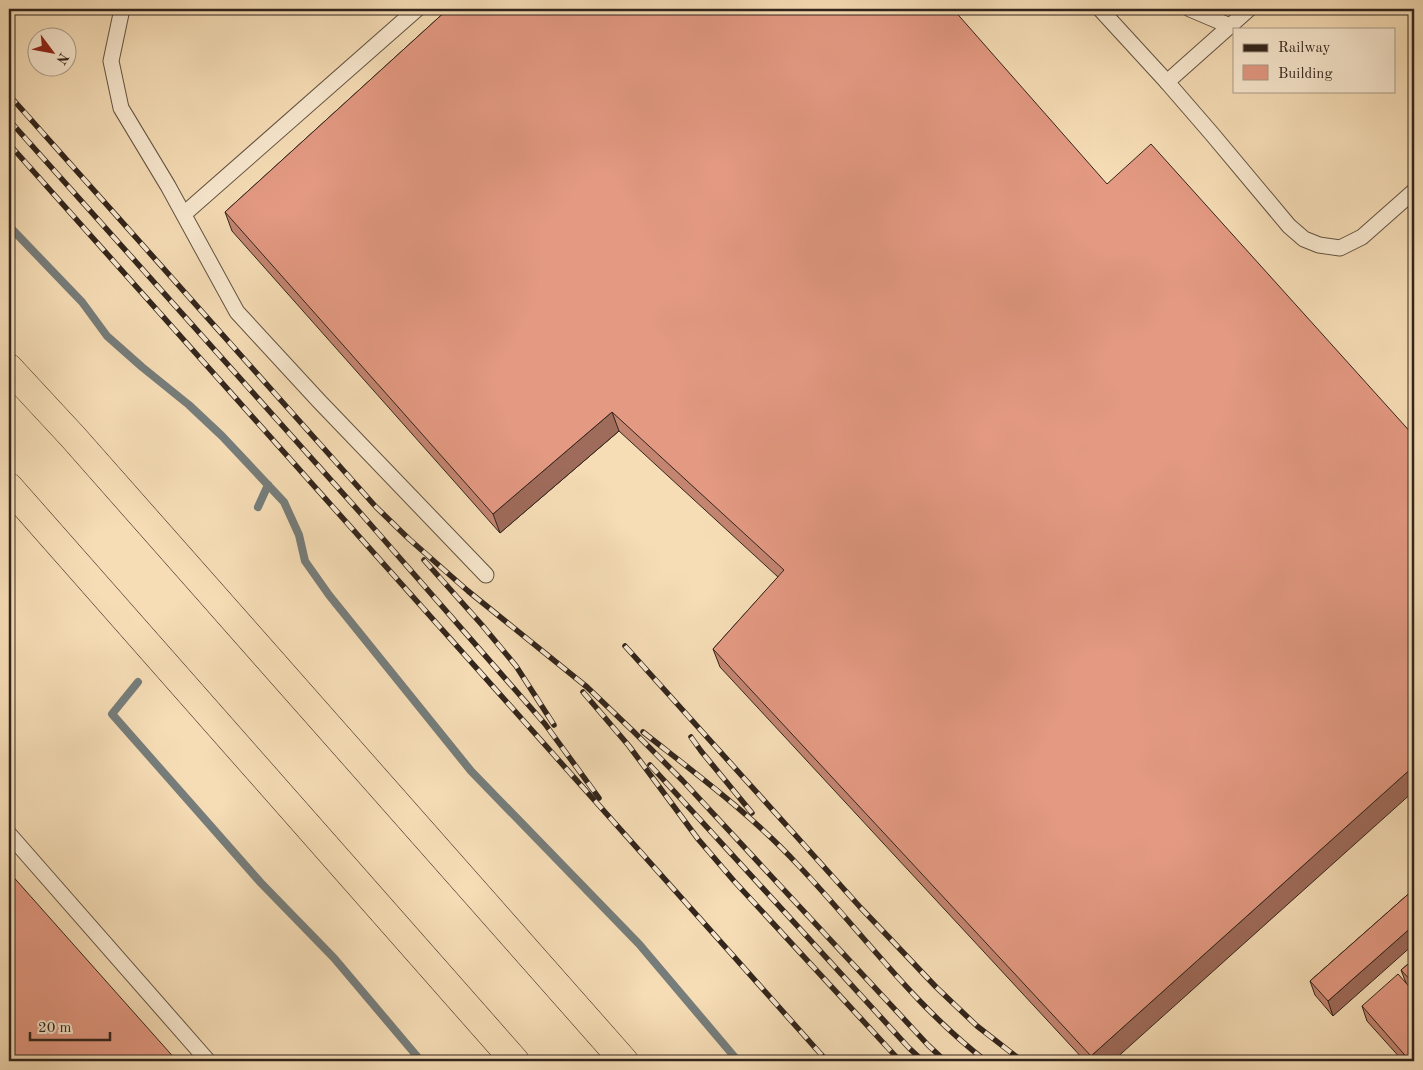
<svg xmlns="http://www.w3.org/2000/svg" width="1423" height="1070" viewBox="0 0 1423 1070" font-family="'Old Standard TT',serif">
  <rect width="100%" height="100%" fill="#f6ddb6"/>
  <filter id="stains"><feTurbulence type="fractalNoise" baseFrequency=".004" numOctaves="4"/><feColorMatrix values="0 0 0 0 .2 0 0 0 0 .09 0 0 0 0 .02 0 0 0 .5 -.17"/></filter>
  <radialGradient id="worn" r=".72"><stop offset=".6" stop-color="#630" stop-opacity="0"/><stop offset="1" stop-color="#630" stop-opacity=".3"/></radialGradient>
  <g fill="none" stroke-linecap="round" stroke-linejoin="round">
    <g stroke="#767d7b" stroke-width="8">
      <polyline points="9,226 82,302 107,336 142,367 189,405 222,436 284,502 299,535 305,561 329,595 471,771 639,944 738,1061"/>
      <polyline points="258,507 268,485"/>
      <polyline points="138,682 112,714 261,883 334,958 421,1061"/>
    </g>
    <g stroke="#635342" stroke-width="17">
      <g id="lane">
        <polyline points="122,9 111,61 121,108 168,186 237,312 319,401 486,575"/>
        <polyline points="1100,9 1167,82 1212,134 1289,226 1304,239 1319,245 1340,248 1362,237 1414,191"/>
        <polyline points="1190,9 1230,26"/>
        <polyline points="1167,82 1249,9"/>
        <polyline points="184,214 417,9"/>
        <polyline points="9,834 208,1061"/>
      </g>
    </g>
    <g stroke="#32251c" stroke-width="29">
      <g id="highway">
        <polyline points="9,368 73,437 624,1061"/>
        <polyline points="9,487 515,1061"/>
      </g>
    </g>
    <use href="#lane" stroke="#f9e9d0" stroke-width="15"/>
    <use href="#highway" stroke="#f6ddb6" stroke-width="28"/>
    <g stroke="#32251c" stroke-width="5.5">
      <g id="rail">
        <polyline points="9,95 376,507 409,539 468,591 587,687 634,732 682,780 928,1045 945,1061"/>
        <polyline points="9,120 364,517 545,724 599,798"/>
        <polyline points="9,144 827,1061"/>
        <polyline points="424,560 482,625 516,666 554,725"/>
        <polyline points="625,646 860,907 936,987 977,1026 1022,1061"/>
        <polyline points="583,692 629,746 698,839 734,881 900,1061"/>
        <path d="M643,732C696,774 752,815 798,865C860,930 914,1006 986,1061"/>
        <polyline points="691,737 701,751 752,813"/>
        <polyline points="650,765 909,1048 923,1061"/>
      </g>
    </g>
    <use href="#rail" stroke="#f9e9d0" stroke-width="4" stroke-dasharray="11" stroke-linecap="butt"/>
  </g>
  <g fill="#c38470" stroke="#32251c">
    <polygon points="448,9 1113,1061 1085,1061 720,667 713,649 778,577 619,431 500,533 232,231 225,212"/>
    <polygon points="1414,889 1333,1016 1315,995 1310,981"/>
    <polygon points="1414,959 1414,1061 1403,1061 1367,1021 1362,1006 1406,983 1401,970"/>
  </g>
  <g fill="#9f6b5b" stroke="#32251c">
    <polygon points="612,412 619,431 500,533 493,514"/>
    <polygon points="1414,766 1414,791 1113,1061 1093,1061 1091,1056"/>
    <polygon points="1414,925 1414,944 1333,1016 1328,1001"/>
  </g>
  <g fill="#e39982" stroke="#32251c">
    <polygon points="448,9 953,9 1107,184 1151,144 1414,436 1414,766 1091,1056 713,649 784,570 612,412 493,514 225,212"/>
    <polygon points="9,872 177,1061 9,1061"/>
    <polygon points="1414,889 1414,925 1328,1001 1310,981"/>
    <polygon points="1414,959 1414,984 1401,970"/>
    <polygon points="1398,974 1414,992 1414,1061 1410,1061 1362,1006"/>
  </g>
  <rect width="1423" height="1070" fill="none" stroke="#f6ddb6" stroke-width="30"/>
  <rect x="10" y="10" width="1403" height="1050" fill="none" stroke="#32251c" stroke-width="2.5"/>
  <rect x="15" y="15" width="1393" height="1040" fill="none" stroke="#32251c"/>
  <rect x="1233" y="28" width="162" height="65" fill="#f9e9d0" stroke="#a99b88"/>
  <rect x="1243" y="44" width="25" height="8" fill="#32251c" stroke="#a99b88"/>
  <text x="1278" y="52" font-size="15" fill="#32251c">Railway</text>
  <rect x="1243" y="65" width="25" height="15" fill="#e39982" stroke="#a99b88"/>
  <text x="1278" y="78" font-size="15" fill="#32251c">Building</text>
  <g transform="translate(52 52) rotate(122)"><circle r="24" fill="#f9e9d0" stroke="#a99b88"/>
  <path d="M0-4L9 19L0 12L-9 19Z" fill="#8f2418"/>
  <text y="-8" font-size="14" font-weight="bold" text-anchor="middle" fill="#32251c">N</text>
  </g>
  <path d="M30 1032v8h80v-8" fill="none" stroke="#32251c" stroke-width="2.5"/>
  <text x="38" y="1032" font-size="15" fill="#32251c" stroke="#f9e9d0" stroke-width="4" paint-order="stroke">20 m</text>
  <rect width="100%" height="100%" filter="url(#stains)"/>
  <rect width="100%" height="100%" fill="url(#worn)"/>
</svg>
